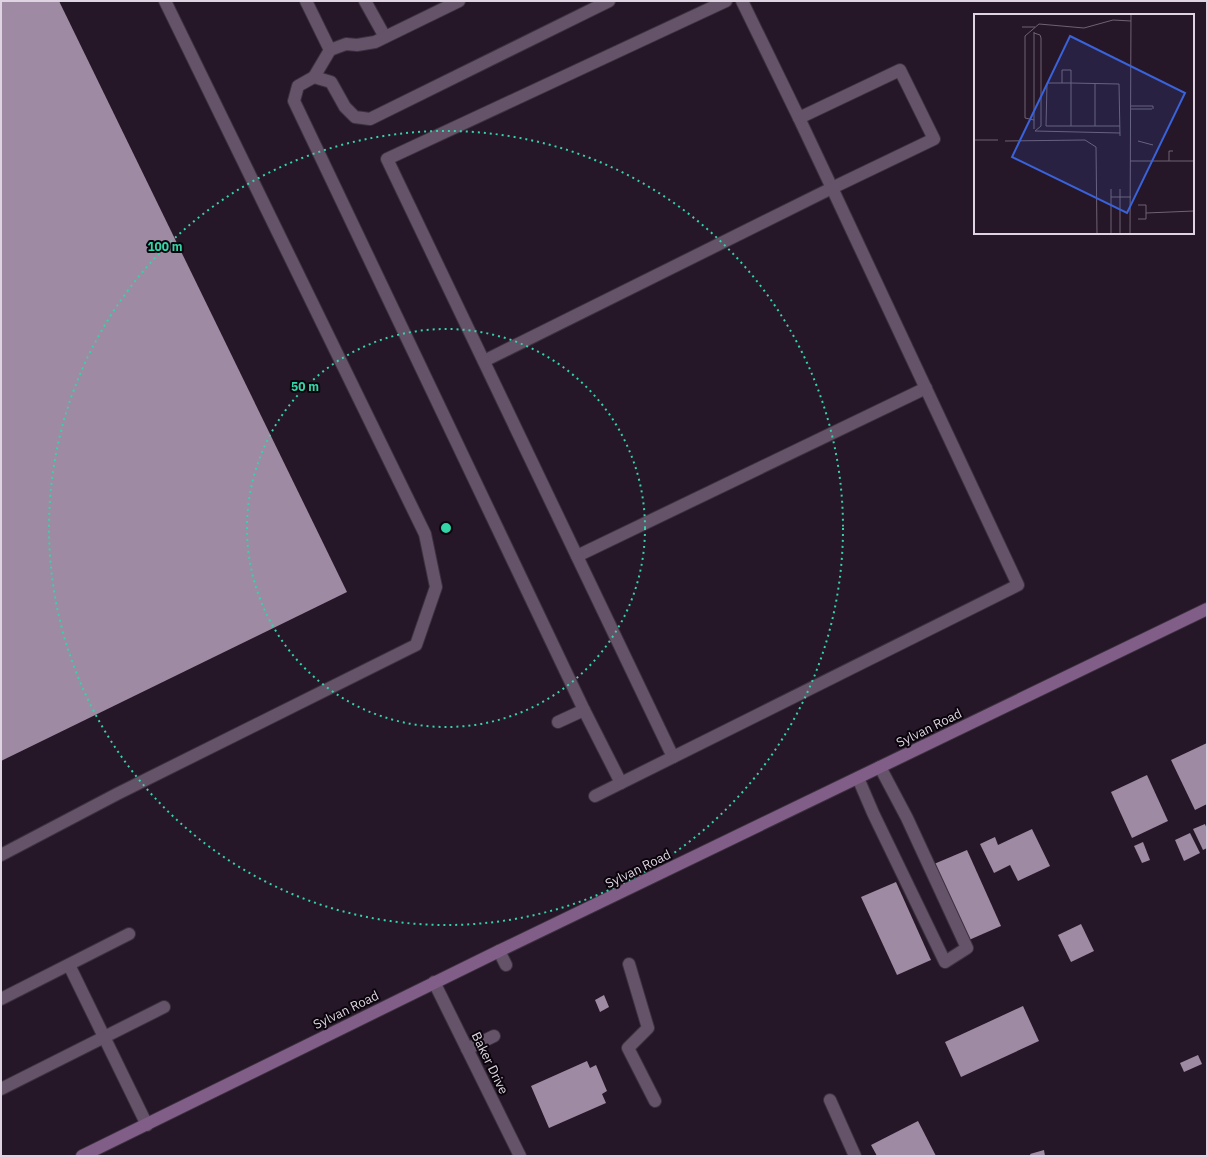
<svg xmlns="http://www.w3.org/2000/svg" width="1208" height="1157" viewBox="0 0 1208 1157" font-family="'IBM Plex Sans',sans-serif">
  <rect width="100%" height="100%" fill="#251628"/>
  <g fill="#9e8aa2">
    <polygon points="1,1 59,1 347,592 1,761"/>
    <polygon points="1207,743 1207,804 1195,810 1171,760"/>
    <polygon points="1147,775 1168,821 1132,838 1111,792"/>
    <polygon points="1205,824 1207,829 1207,848 1203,850 1193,829"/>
    <polygon points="1032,829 1050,866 1018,881 1010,865 994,873 980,844 995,837 998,845"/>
    <polygon points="1190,833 1200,853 1184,861 1175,840"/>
    <polygon points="1143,842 1150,860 1142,863 1134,846"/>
    <polygon points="967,850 1001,926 969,940 934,864"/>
    <polygon points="896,882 931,960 897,975 861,897"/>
    <polygon points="1081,924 1094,951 1071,962 1058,935"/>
    <polygon points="604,995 609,1007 600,1012 595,1000"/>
    <polygon points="1023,1006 1039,1041 961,1077 945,1042"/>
    <polygon points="1198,1055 1202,1064 1184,1072 1180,1063"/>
    <polygon points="587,1061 590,1068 596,1065 607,1091 602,1094 606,1103 549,1128 531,1086"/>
    <polygon points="918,1121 936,1156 877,1156 871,1145"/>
    <polygon points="1044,1150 1045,1156 1031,1156 1030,1154"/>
  </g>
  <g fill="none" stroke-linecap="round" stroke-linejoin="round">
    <g stroke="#3c313f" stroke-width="14">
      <g id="lane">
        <polyline points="306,1 330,50"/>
        <polyline points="365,1 385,37"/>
        <polyline points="609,1 370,119 355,117 345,107 331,82 314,77 298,86 294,101 584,710 621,783"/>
        <polyline points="314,77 330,50 346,44 357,45 375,42 459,1"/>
        <polyline points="484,361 832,188 799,118"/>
        <polyline points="577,556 926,388"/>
        <polyline points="558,722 584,710"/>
        <polyline points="673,757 387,159 726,1"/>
        <polyline points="858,778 873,813 945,962 967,948 907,818 880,767"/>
        <polyline points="595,796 1018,585 832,188 934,139 900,70 799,118 742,1"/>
        <polyline points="1,855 117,794 416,645 436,587 425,534 165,1"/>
        <polyline points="499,951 506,965"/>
        <polyline points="629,964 648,1028 628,1048 655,1101"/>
        <polyline points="69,965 147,1125"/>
        <polyline points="1,999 129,934"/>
        <polyline points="467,1049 494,1036"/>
        <polyline points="1,1089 164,1007"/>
        <polyline points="830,1100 855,1156"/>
      </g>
    </g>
    <g stroke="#3c313f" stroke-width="14">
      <polyline id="street" points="434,982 520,1156"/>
    </g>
    <g stroke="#3c313f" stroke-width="14">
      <polyline id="secondary" points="82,1156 499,951 1207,609"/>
    </g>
    <use href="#lane" stroke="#655369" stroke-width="12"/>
    <use href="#street" stroke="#655369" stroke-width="12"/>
    <use href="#secondary" stroke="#815e88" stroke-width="12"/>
  </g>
  <g fill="none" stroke="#33d4a8" stroke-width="2" stroke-dasharray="2 4">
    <circle cx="446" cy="528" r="199"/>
    <circle cx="446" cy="528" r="397"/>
  </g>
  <g text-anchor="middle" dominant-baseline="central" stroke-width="4" stroke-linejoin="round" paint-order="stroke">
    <g font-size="13" fill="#dfd4e1" stroke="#0a050c">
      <text transform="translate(929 728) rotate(-26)">Sylvan Road</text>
      <text transform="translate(638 869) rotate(-26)">Sylvan Road</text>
      <text transform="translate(346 1010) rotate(-26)">Sylvan Road</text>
      <text transform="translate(490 1063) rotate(64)">Baker Drive</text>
    </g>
  </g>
  <g transform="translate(974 14)">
    <rect width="220" height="220" fill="#251628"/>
    <path fill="none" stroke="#6f6272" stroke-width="1" d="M48,13H61M60,18V115M60,19L66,21L67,24V112L61,117L146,119M88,69H97V112M157,92H179V95M157,95H178M60,106L51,104V22L65,10L110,14L139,6L157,7M121,112V69M146,112H72L73,69H88V56H97V69L145,70L146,122M0,126H24M31,127L111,126L122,133L123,220M164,127L179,131M156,147H220M195,147V137H199M137,175V220M146,175V220M137,183H157M164,191H172V199L220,197M164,205H172V199M156,220L157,0"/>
    <path fill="#3a62d9" fill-opacity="0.15" stroke="#3a62d9" stroke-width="2" d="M96,22L211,79L153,199L38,143Z"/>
    <rect width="220" height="220" fill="none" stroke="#dfd4e1" stroke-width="2"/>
  </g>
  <circle cx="446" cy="528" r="6" fill="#33d4a8" stroke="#0a050c" stroke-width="2"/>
  <g font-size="12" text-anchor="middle" font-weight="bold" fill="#33d4a8" stroke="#0a050c" stroke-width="4" stroke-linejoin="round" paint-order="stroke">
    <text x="165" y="251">100 m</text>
    <text x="305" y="391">50 m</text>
  </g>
  <rect width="1208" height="1157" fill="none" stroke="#dfd4e1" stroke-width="4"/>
</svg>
